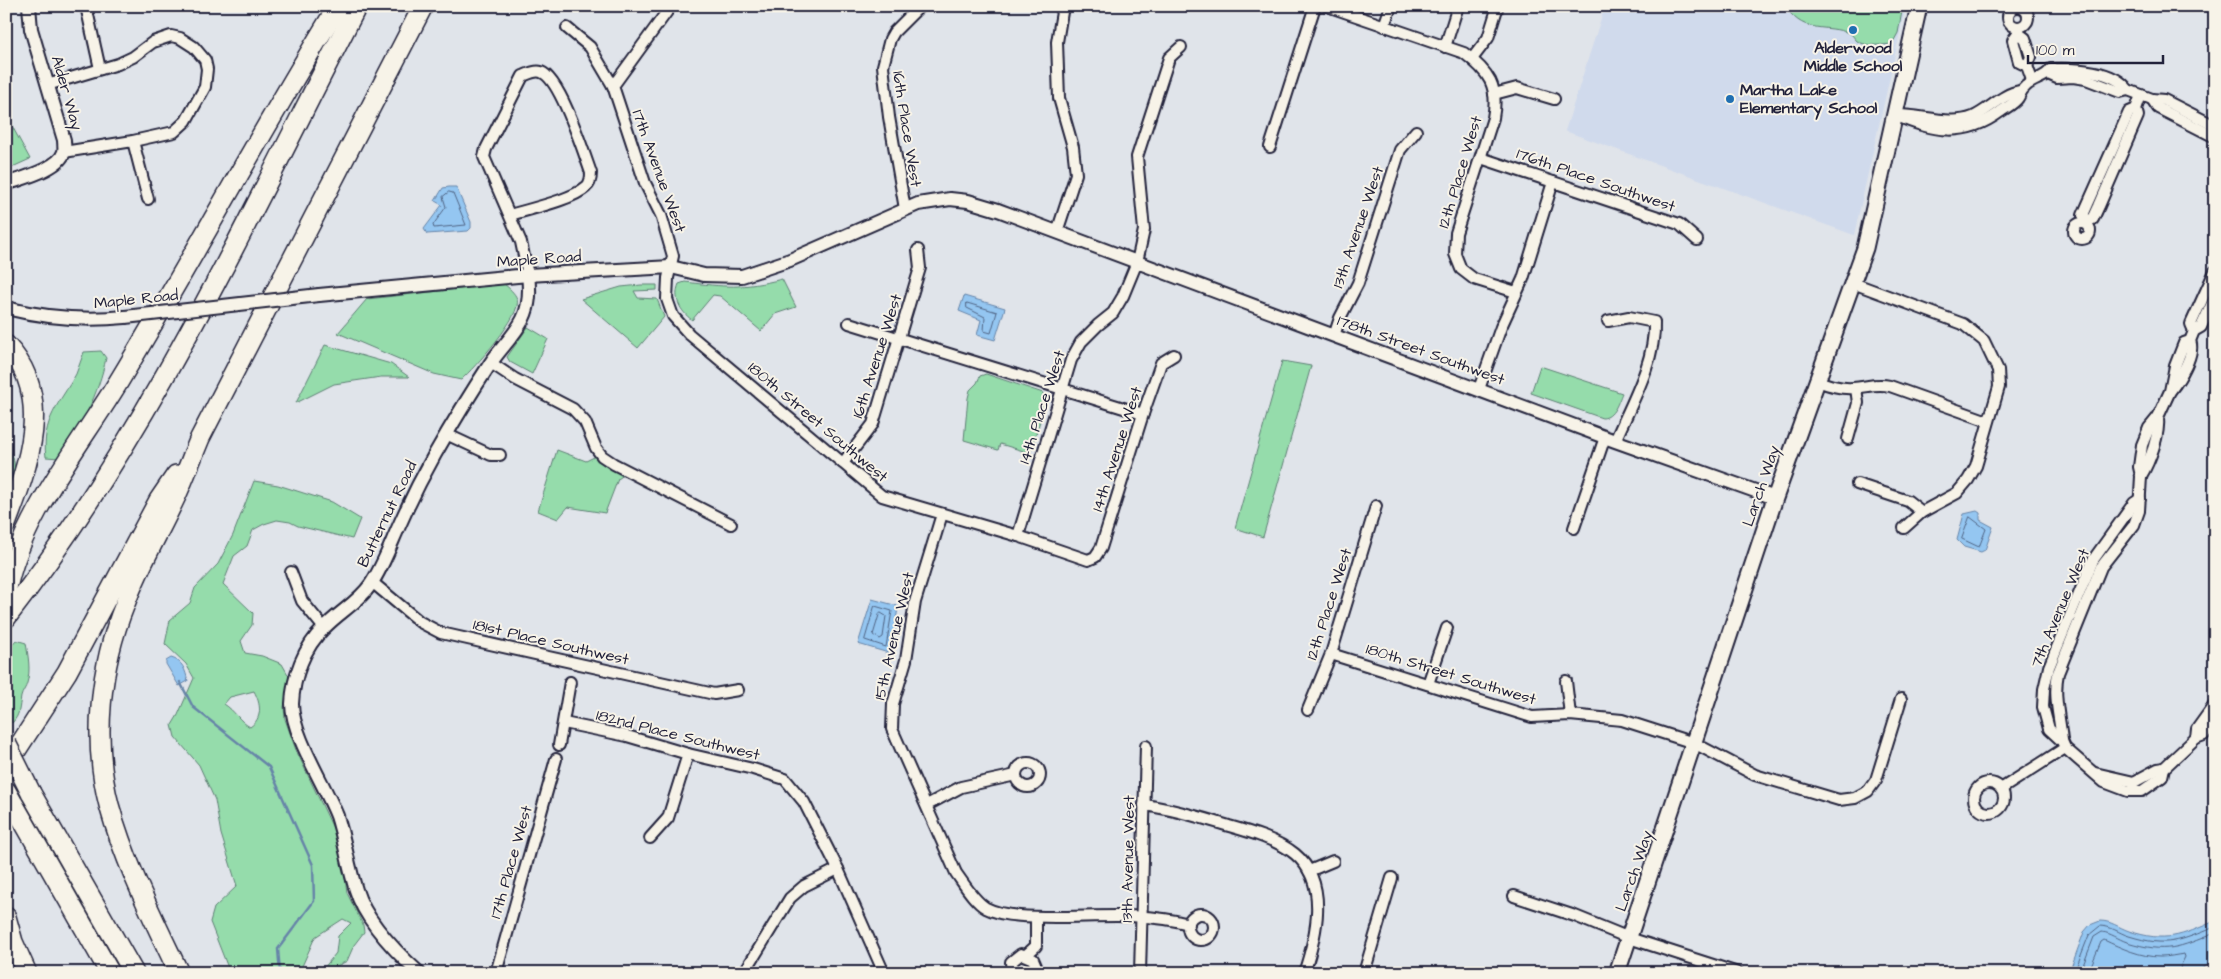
<svg xmlns="http://www.w3.org/2000/svg" width="2221" height="979" viewBox="0 0 2221 979" font-family="'Architects Daughter',sans-serif">
  <rect width="100%" height="100%" fill="#e0e4ea"/>
  <filter id="ink" filterUnits="userSpaceOnUse"><feTurbulence type="fractalNoise" baseFrequency=".02" numOctaves="2"/><feDisplacementMap in="SourceGraphic" scale="10" xChannelSelector="R" yChannelSelector="G"/><feConvolveMatrix kernelMatrix="1 2 1 2 8 2 1 2 1" color-interpolation-filters="sRGB"/></filter>
  <g filter="url(#ink)">
    <polygon fill="#d0daec" points="1605,6 1906,6 1854,235 1565,131"/>
    <g fill="#95dcab" stroke="#5c7f73" fill-rule="evenodd">
      <path d="M1790,6H1903L1898,33L1892,44C1882,45 1866,47 1857,41C1854,38 1852,34 1849,33C1826,24 1805,34 1788,10Z"/>
      <polygon points="6,115 30,159 6,170"/>
      <path d="M782,279L796,307L775,314L761,331L720,296L713,295L692,320C680,311 673,298 679,284L685,282C725,287 742,289 782,279Z"/>
      <path d="M504,284C509,288 515,293 517,299C523,315 474,368 461,380L434,374L338,333L367,299Z"/>
      <polygon points="641,285 657,285 657,290 634,291 638,298 657,299 664,317 638,348 581,299 621,287"/>
      <polygon points="528,327 548,339 532,374 510,362 507,357"/>
      <polygon points="325,345 391,364 409,377 381,377 334,384 296,403"/>
      <path d="M101,351L106,358C99,392 81,430 59,458L46,457C41,420 60,403 76,374C79,367 81,359 84,352Z"/>
      <polygon points="1282,361 1311,366 1263,537 1235,528"/>
      <path d="M1540,366L1622,393C1618,402 1614,418 1602,418L1531,393Z"/>
      <polygon points="986,374 1043,393 1046,402 1030,453 1000,444 998,450 964,440 968,398 970,390 977,383 980,376"/>
      <path d="M6,444C19,462 16,479 6,498Z"/>
      <polygon points="557,450 586,461 596,456 625,474 618,479 605,513 568,507 558,519 538,511"/>
      <path d="M254,481L278,485L332,502L360,519L352,539L298,526L290,522L277,520L264,524L253,530L247,546L234,556L223,584L253,613L252,625L241,641L245,653L262,656L282,664L290,678L284,707L285,719L296,750L341,845L347,893L363,925L364,932L354,945L347,961L335,967L330,973H320L336,953L338,936L351,923L343,919L315,937L299,973H230L210,922L214,908L237,886L221,834L215,800L199,765L175,737L172,725L178,715L194,678L186,664L165,644L170,620L190,603L195,588L218,564L233,535ZM254,691C261,704 263,718 250,727C239,721 235,711 224,704L230,697Z"/>
      <path d="M16,640L26,643C28,656 31,670 27,683C26,688 22,692 21,697C19,708 20,715 12,723L7,711L10,647Z"/>
    </g>
    <g fill="#94c6f1" stroke="#6684a8">
      <polygon points="449,187 456,187 471,222 471,228 468,231 427,234 424,229 442,205 435,201 443,188"/>
      <polygon points="964,296 1005,308 995,340 977,335 981,320 959,311"/>
      <polygon points="1977,511 1980,513 1980,520 1993,527 1985,550 1981,552 1964,547 1957,540 1964,514"/>
      <polygon points="872,599 898,606 892,654 858,644"/>
      <path d="M171,658C183,661 185,670 188,681L179,686L166,664V661Z"/>
      <path d="M2100,921C2111,921 2118,927 2129,931C2166,943 2181,936 2215,921V959L2196,973H2069L2084,932L2090,925Z"/>
    </g>
    <g fill="none" stroke-linecap="round" stroke-linejoin="round">
      <g stroke="#506484" stroke-width="1">
        <polygon points="449,192 453,193 466,225 434,228 433,225 446,207 443,197"/>
        <polygon points="967,303 997,312 991,333 984,331 985,317 967,308"/>
        <polygon points="1970,517 1986,529 1979,547 1962,539"/>
        <polygon points="875,606 892,611 886,647 865,640"/>
        <polygon points="881,613 886,616 883,637 880,639 873,635 879,615"/>
        <path d="M2074,973L2089,935L2100,926C2111,926 2119,933 2129,936C2168,948 2179,941 2215,927"/>
        <path d="M2080,973L2094,937L2102,932C2111,933 2118,939 2127,942C2167,954 2178,948 2215,933"/>
        <path d="M2088,973L2101,942L2104,940C2121,948 2141,957 2160,957C2169,957 2176,955 2184,954L2185,957L2181,965L2179,973"/>
      </g>
      <g stroke="#6684a8" stroke-width="2.5">
        <polyline points="6,470 14,477"/>
        <polyline points="180,682 193,707 269,767 313,865 314,901 278,949 280,973"/>
      </g>
      <g stroke="#22223b" stroke-width="14">
        <g id="minor">
          <polyline points="86,6 100,69"/>
          <polyline points="671,6 613,86 645,183 661,215 673,256 668,278 667,299 673,316 689,334 882,496 1018,536 1088,560 1095,557 1101,548 1143,414 1161,363 1174,355"/>
          <path d="M1327,6L1464,53C1489,72 1499,86 1493,118L1456,233L1455,254L1461,269L1474,279L1516,292"/>
          <circle cx="2018" cy="17" r="10"/>
          <polyline points="1384,26 1391,6"/>
          <polyline points="567,28 590,47 613,86"/>
          <polyline points="2018,28 2018,33 2013,40 2019,62 2027,66 2032,80"/>
          <polyline points="2018,33 2025,38 2031,57 2027,66"/>
          <polyline points="1445,47 1458,6"/>
          <polyline points="1472,59 1488,38 1497,9"/>
          <polyline points="2048,74 2057,78 2073,77 2086,79 2120,92 2128,90 2152,99 2164,100 2215,126"/>
          <polyline points="47,85 118,64 133,57 153,42 171,36 180,38 194,47 205,60 207,69 205,87 186,121 174,132 133,141 64,152"/>
          <polyline points="1494,94 1517,88 1554,99"/>
          <polyline points="2152,99 2158,108 2215,137"/>
          <path d="M1895,115C1932,132 1965,138 2000,112C2005,108 2014,104 2018,98C2021,93 2021,90 2026,86C2033,79 2046,78 2051,69C2074,68 2115,70 2128,90"/>
          <path d="M1899,115C1922,115 1951,126 1973,117C1989,110 2002,94 2020,91"/>
          <polyline points="133,141 148,199"/>
          <polyline points="1270,147 1315,6"/>
          <polyline points="1481,158 1679,224 1697,240"/>
          <polyline points="905,209 889,117 883,66 890,39 894,32 920,6"/>
          <path d="M510,215C529,209 572,200 586,187C590,184 591,178 591,173C584,153 560,78 541,72C535,70 528,74 523,76L486,149L484,157L521,242L528,275"/>
          <polyline points="2087,220 2093,219 2099,206 2138,116 2136,109 2141,95"/>
          <circle cx="2082" cy="231" r="8"/>
          <polyline points="2085,223 2087,220 2083,215 2129,112 2136,109"/>
          <polyline points="1057,232 1076,174 1073,147 1059,98 1057,42 1063,6"/>
          <polyline points="1853,283 1963,324 1984,341 1998,370 1999,387 1976,466 1968,480 1957,493 1922,512 1904,528"/>
          <path d="M1608,321L1629,317L1654,322C1656,361 1630,406 1615,441"/>
          <polyline points="849,323 1143,414"/>
          <polyline points="2194,331 2191,324 2215,271"/>
          <polyline points="1334,336 1340,318 1358,283 1400,150 1416,131"/>
          <polyline points="491,363 515,379 573,409 585,422 596,448 602,456 614,464 731,524"/>
          <path d="M1817,381C1829,385 1841,389 1853,388C1867,387 1876,383 1890,386L1988,421"/>
          <polyline points="1479,389 1501,327 1523,279 1553,182"/>
          <path d="M2171,390C2179,380 2196,353 2190,341L2194,331L2201,327L2215,297"/>
          <polyline points="446,434 491,455 500,455"/>
          <polyline points="1848,439 1858,403 1856,388"/>
          <polyline points="843,463 873,424 920,268 918,250"/>
          <path d="M2141,476C2150,461 2160,434 2158,417"/>
          <polyline points="1857,484 1908,501 1922,512"/>
          <polyline points="2140,499 2134,503 2093,560 2049,667 2044,689 2043,707 2049,729 2062,741 2065,748 2104,782 2128,791 2142,791 2162,777 2164,768 2196,738 2204,735 2215,721"/>
          <path d="M942,514L915,602L906,660L893,704L892,729L956,873C964,884 974,901 986,908C1003,917 1035,917 1055,917C1098,917 1147,912 1189,924"/>
          <polyline points="1574,528 1605,437"/>
          <polyline points="1018,536 1071,360 1081,342 1098,325 1113,313 1123,296 1137,262 1144,230 1137,157 1169,58 1181,47"/>
          <polyline points="291,572 302,601 324,628"/>
          <polyline points="372,582 420,622 441,633 714,694 738,690"/>
          <polyline points="1331,654 1532,717 1570,715 1622,720 1694,743 1755,775 1839,800 1855,798 1868,791 1876,780 1901,699"/>
          <polyline points="1566,681 1570,715"/>
          <polyline points="1428,684 1447,628"/>
          <polyline points="1308,710 1331,654 1376,506"/>
          <polyline points="564,723 627,736 688,754 753,769 785,779 804,802 838,869 884,973"/>
          <polyline points="2196,738 2197,729 2215,704"/>
          <path d="M2062,741C2060,718 2053,697 2058,673L2101,567L2134,525L2139,511L2141,476L2139,467L2142,445L2149,428L2158,417L2170,391L2175,366L2184,343L2190,341"/>
          <polyline points="559,745 570,682"/>
          <circle cx="1028" cy="775" r="12"/>
          <polyline points="2095,773 2134,782 2158,769 2164,768"/>
          <circle cx="1989" cy="798" r="15"/>
          <polyline points="2001,789 2065,748"/>
          <polyline points="927,805 961,787 1016,775"/>
          <path d="M1144,805C1173,809 1200,817 1229,826C1250,832 1278,840 1295,854C1330,883 1316,937 1304,973"/>
          <polyline points="650,838 668,818 688,754"/>
          <polyline points="1309,871 1333,861"/>
          <polyline points="1514,896 1575,916 1629,938 1738,973"/>
          <circle cx="1201" cy="927" r="13"/>
          <polyline points="1026,955 1036,946 1036,917"/>
          <polyline points="496,973 556,759"/>
          <polyline points="744,973 790,898 804,886 838,869"/>
          <polyline points="1012,973 1011,962 1021,954 1033,959 1036,966 1034,973"/>
          <polyline points="1140,973 1146,746"/>
          <polyline points="1364,973 1392,878"/>
        </g>
      </g>
      <g stroke="#22223b" stroke-width="16">
        <g id="tertiary">
          <path d="M6,184C22,178 59,169 64,152C65,148 64,143 64,140L31,29L29,6"/>
          <polyline points="319,295 528,275 671,267 704,275 742,276 790,260 918,204 950,199 968,201 998,210 1615,441 1775,498"/>
          <path d="M6,308C46,318 84,321 125,317"/>
          <path d="M419,973C396,952 365,920 356,890C348,866 345,841 337,816C325,785 292,735 292,704C293,677 304,647 324,628C339,612 359,602 371,584C383,566 390,546 399,526C410,501 422,477 435,454C452,424 471,393 490,364C500,349 515,335 523,319C530,305 530,291 528,275"/>
        </g>
      </g>
      <g stroke="#22223b" stroke-width="19">
        <polyline id="secondary" points="1617,973 1775,498 1865,248 1919,6"/>
      </g>
      <g stroke="#22223b" stroke-width="22">
        <g id="motorway">
          <path d="M6,345C55,396 28,466 6,524"/>
          <path d="M6,593C19,519 81,444 119,381C194,257 262,129 338,6"/>
          <path d="M6,618C151,432 249,215 357,6"/>
          <polyline points="6,766 67,672 159,500 176,475"/>
          <polyline points="6,791 110,973"/>
          <polyline points="31,793 134,973"/>
          <polyline points="6,917 13,942 27,973"/>
          <path d="M179,973C153,918 125,863 109,805C92,740 100,666 125,604C139,566 160,531 177,494C185,476 192,457 200,438L423,6"/>
        </g>
      </g>
      <use href="#minor" stroke="#f7f3e8" stroke-width="10"/>
      <use href="#tertiary" stroke="#f7f3e8" stroke-width="12"/>
      <use href="#secondary" stroke="#f7f3e8" stroke-width="15"/>
      <use href="#motorway" stroke="#f7f3e8" stroke-width="19"/>
      <g stroke="#22223b" stroke-width="16" stroke-linecap="butt">
        <polyline id="tertiary-bridge" points="125,317 319,295"/>
      </g>
      <g stroke="#22223b" stroke-width="22" stroke-linecap="butt">
        <polyline id="motorway-bridge" points="6,743 31,793"/>
      </g>
      <use href="#tertiary-bridge" stroke="#f7f3e8" stroke-width="12"/>
      <use href="#motorway-bridge" stroke="#f7f3e8" stroke-width="19"/>
    </g>
  </g>
  <g fill="#1f6fb2" stroke="#f7f3e8" stroke-width="2">
    <circle cx="1853" cy="30" r="5"/>
    <circle cx="1730" cy="99" r="5"/>
  </g>
  <g text-anchor="middle" dominant-baseline="central" stroke-width="4" stroke-linejoin="round" paint-order="stroke">
    <g font-size="16" font-weight="bold" fill="#22223b" stroke="#f7f3e8">
      <text x="1853" y="48">Alderwood<tspan x="1853" dy="18">Middle School</tspan></text>
      <text x="1740" y="90" text-anchor="start">Martha Lake<tspan x="1740" dy="18">Elementary School</tspan></text>
    </g>
    <g font-size="16" fill="#22223b" stroke="#f7f3e8">
      <text transform="translate(67 93) rotate(74)">Alder Way</text>
      <text transform="translate(907 129) rotate(81)">16th Place West</text>
      <text transform="translate(659 171) rotate(70)">17th Avenue West</text>
      <text transform="translate(1460 172) rotate(-73)">12th Place West</text>
      <text transform="translate(1596 180) rotate(19)">176th Place Southwest</text>
      <text transform="translate(1358 227) rotate(-71)">13th Avenue West</text>
      <text transform="translate(539 259) rotate(-4)">Maple Road</text>
      <text transform="translate(136 299) rotate(-6)">Maple Road</text>
      <text transform="translate(1421 350) rotate(20)">178th Street Southwest</text>
      <text transform="translate(877 356) rotate(-72)">16th Avenue West</text>
      <text transform="translate(1042 407) rotate(-72)">14th Place West</text>
      <text transform="translate(818 422) rotate(40)">180th Street Southwest</text>
      <text transform="translate(1117 449) rotate(-72)">14th Avenue West</text>
      <text transform="translate(1761 486) rotate(-71)">Larch Way</text>
      <text transform="translate(387 514) rotate(-64)">Butternut Road</text>
      <text transform="translate(1329 604) rotate(-72)">12th Place West</text>
      <text transform="translate(2060 608) rotate(-67)">7th Avenue West</text>
      <text transform="translate(894 636) rotate(-77)">15th Avenue West</text>
      <text transform="translate(551 642) rotate(13)">181st Place Southwest</text>
      <text transform="translate(1451 674) rotate(17)">180th Street Southwest</text>
      <text transform="translate(678 735) rotate(14)">182nd Place Southwest</text>
      <text transform="translate(1128 859) rotate(-89)">13th Avenue West</text>
      <text transform="translate(511 862) rotate(-74)">17th Place West</text>
      <text transform="translate(1634 871) rotate(-71)">Larch Way</text>
    </g>
  </g>
  <rect width="2221" height="979" fill="none" stroke="#f7f3e8" stroke-width="25"/>
  <rect x="12" y="12" width="2196" height="954" fill="none" stroke="#22223b" stroke-width="2" filter="url(#ink)"/>
  <path d="M2028 55v8h135v-8" fill="none" stroke="#22223b" stroke-width="2.5"/>
  <text x="2036" y="55" font-size="15" fill="#22223b" stroke="#f7f3e8" stroke-width="4" paint-order="stroke">100 m</text>
</svg>
